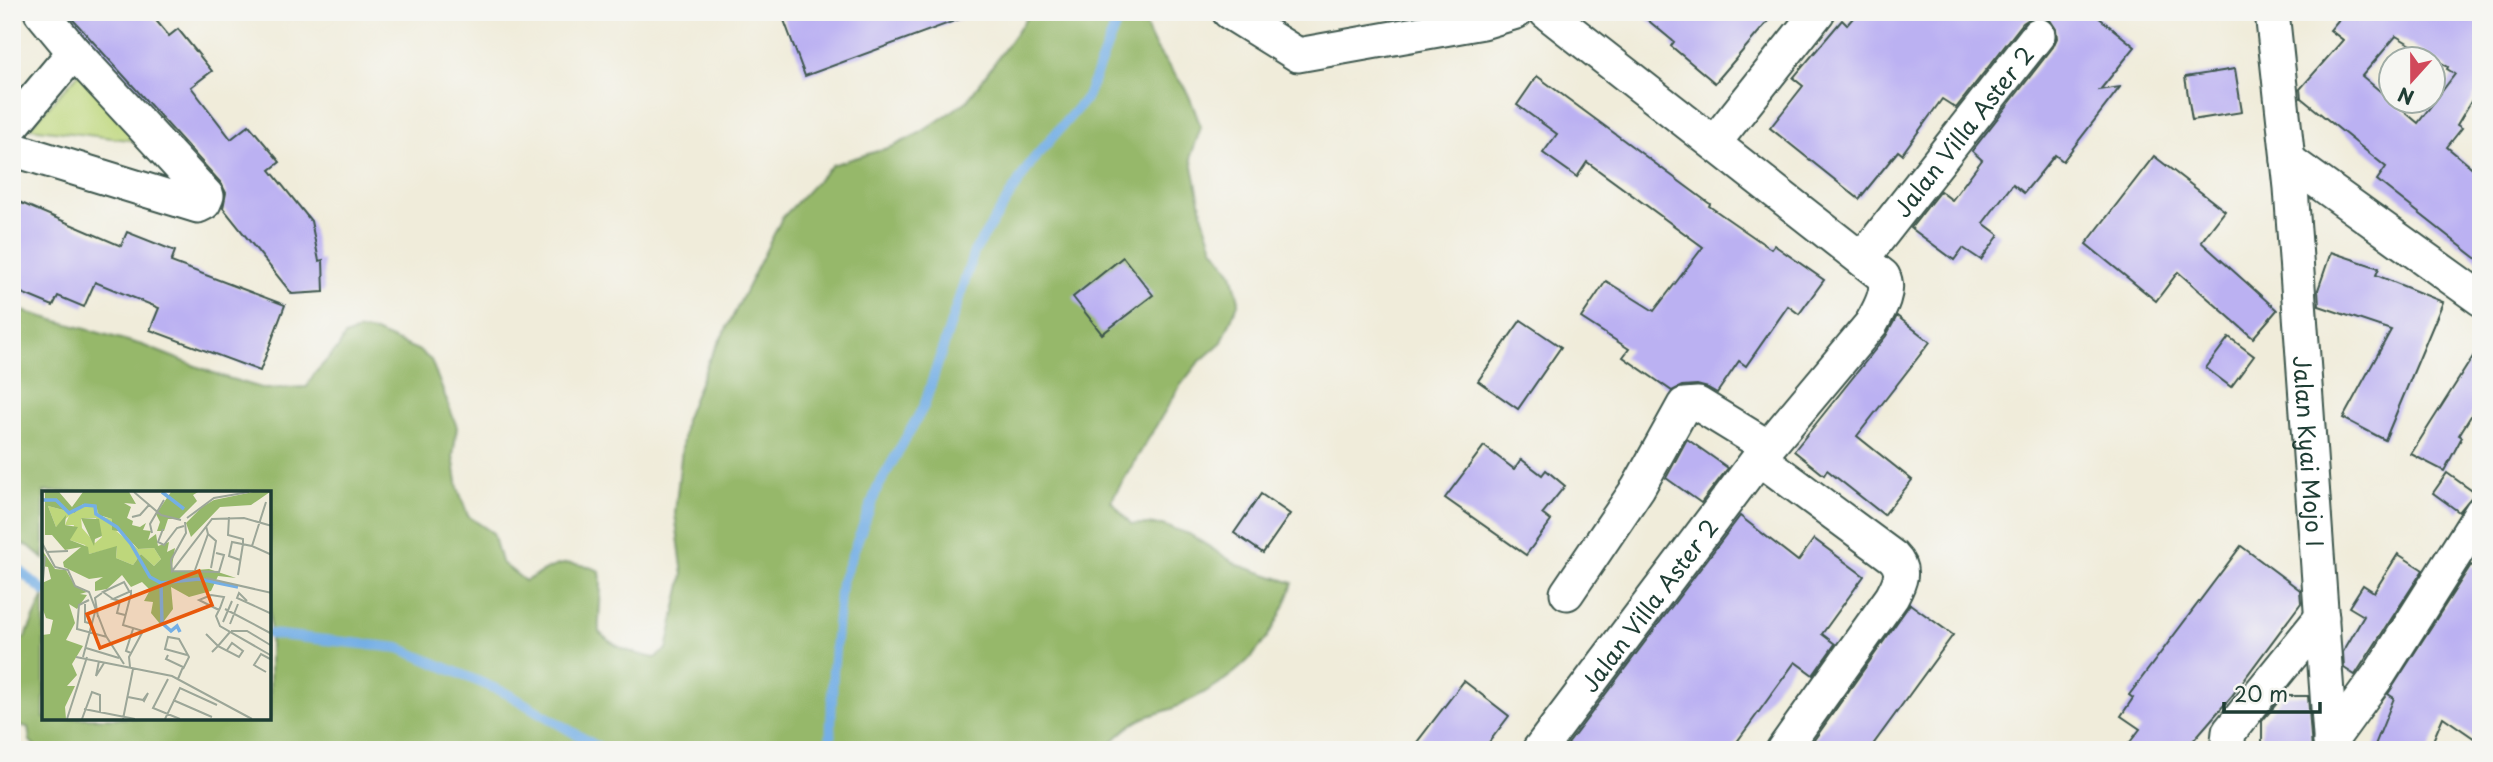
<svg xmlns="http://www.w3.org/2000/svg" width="2493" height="762" viewBox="0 0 2493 762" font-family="'Playpen Sans',sans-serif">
  <rect width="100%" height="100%" fill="#f6f6f2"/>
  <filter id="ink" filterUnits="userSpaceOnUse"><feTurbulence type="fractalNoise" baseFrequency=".0143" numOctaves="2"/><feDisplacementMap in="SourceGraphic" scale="14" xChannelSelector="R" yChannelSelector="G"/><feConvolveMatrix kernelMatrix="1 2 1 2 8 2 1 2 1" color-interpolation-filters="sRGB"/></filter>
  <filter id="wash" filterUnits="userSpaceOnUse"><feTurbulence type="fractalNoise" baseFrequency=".00686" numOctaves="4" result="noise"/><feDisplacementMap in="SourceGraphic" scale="28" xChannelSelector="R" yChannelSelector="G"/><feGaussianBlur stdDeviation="1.57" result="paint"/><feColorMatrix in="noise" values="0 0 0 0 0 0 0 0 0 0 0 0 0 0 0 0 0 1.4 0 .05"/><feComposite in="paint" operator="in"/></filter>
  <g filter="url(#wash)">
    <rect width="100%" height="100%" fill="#f0ecda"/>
    <polygon fill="#bed77b" stroke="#6e8a58" stroke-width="2" points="80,72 137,141 29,128"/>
    <path fill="#96b86b" stroke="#5a7a50" stroke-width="2" d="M1031,12H1144C1146,44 1170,65 1186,90C1192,101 1196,115 1201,127L1191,156L1203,217L1213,247L1232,273L1239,301L1222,342L1198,363L1180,386L1111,501L1131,524L1162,525L1189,534L1238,565L1293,583C1272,649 1234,682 1171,709C1163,712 1154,714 1146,717C1130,723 1116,738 1103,750H39L30,741L28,727L12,724V636L25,638L44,596V718H270V492H44V559L29,546L12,542V308L142,345L221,376L265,389L307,387L314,374L338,348L345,336L359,330L375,332L418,350L431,360L457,427L453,456L458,488L468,516L493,533L501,562L525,581C557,564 564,557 600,571C603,592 598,611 599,632C614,648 634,654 655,658L667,649L683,575L675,513L685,420L709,360L731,320L782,218L832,165L894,146L920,133L967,101Z"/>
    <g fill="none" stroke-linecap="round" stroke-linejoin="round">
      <g stroke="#74afe5" stroke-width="10">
        <polyline points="12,564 44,591"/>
        <polyline points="270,634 399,648 508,694 603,750"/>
        <polyline points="830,750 833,671 841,584 877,489 924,406 974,252 1032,161 1087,97 1116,24 1110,12"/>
      </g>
    </g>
    <g id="blocks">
      <g fill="#bbb1f2" fill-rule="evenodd">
        <polygon points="66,12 149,12 169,36 178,29 212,71 191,87 231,139 249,125 280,162 270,170 311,221 319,261 323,260 324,292 292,294 223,208 226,193 221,183"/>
        <polygon points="781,12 970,12 971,15 805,76"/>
        <polygon points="1638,12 1776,12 1715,83 1671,46 1674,42"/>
        <polygon points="1858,12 2092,12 2135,47 2100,90 2120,87 2063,161 2055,155 2024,193 2013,184 1983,223 1999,235 1981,260 1963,248 1954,260 1911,228 1940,191 1952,200 1982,160 1972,151 2053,47 2057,38 2056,29 2050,20 2041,16 2032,17 2023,23 1956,108 1942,99 1902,154 1898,151 1859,199 1770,128 1803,86 1793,78 1842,20 1847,25"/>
        <path d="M2345,12H2481V89L2479,88L2457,125L2462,128L2447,147L2481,175V262L2377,180L2386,167L2301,98L2300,89L2343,40L2330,30ZM2396,36L2448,67L2447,69L2455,74L2418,123L2362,76Z"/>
        <polygon points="2235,69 2242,112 2192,120 2185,77"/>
        <polygon points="1537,76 1710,204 1709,206 1771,249 1774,245 1824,280 1799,314 1788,306 1746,366 1739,361 1717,393 1708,388 1697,385 1682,386 1672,391 1623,357 1629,349 1581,318 1606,281 1654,311 1703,247 1587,162 1577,177 1543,153 1557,134 1517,105"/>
        <polygon points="2154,156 2225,211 2201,242 2277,310 2253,338 2178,272 2156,301 2086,244"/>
        <polygon points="12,199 121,246 127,232 175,251 171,262 285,305 260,371 150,330 159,308 95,282 84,307 58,296 53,306 12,289"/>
        <polygon points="2331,252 2379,268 2376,275 2443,302 2385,440 2343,418 2391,330 2319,306 2318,290"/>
        <polygon points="1123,257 1153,295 1102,334 1073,297"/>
        <polygon points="1897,316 1930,342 1857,436 1912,480 1884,515 1827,470 1824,475 1794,451 1886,336"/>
        <polygon points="1521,320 1561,347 1518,409 1478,381"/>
        <polygon points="2229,337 2254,356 2231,387 2206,368"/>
        <polygon points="2481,344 2481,400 2459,435 2462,437 2444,471 2411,454"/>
        <polygon points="1687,439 1728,468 1701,503 1666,478"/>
        <polygon points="1484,446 1514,469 1521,459 1542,475 1546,470 1565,486 1542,514 1551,521 1526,555 1445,498"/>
        <polygon points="2447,473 2475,493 2459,512 2433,493"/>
        <polygon points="1261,494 1290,514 1263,553 1234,533"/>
        <polygon points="1740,516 1798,561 1814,539 1864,576 1822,634 1835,644 1813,675 1795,662 1731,750 1576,750 1568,744"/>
        <polygon points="2241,546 2300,590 2301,603 2231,697 2185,750 2124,750 2140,729 2121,716 2133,698 2129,695"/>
        <polygon points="2398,554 2423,570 2355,675 2344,668 2343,652 2364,616 2349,607 2363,585 2374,592"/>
        <polygon points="2471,565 2481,572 2481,743 2443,717 2429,750 2373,750 2394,698 2388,694"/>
        <polygon points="1910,604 1953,635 1869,750 1807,750"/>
        <polygon points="1464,681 1509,716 1483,750 1411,750"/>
        <polygon points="2283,696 2308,696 2312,750 2262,750 2262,721"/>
      </g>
    </g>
  </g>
  <g filter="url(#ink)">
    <use href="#blocks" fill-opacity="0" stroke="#3e574d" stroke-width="2"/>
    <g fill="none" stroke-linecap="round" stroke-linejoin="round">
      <g stroke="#3e574d" stroke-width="37">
        <g id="minor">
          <polyline points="1229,12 1298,55 1483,22 1516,12"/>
          <path id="s1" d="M2272,12L2291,188L2331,750"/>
          <polyline points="12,126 74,52"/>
          <polyline points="1714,143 1818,12"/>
          <polyline points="12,149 198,206 204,203 207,196 74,52 41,12"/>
          <polyline points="2288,160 2481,299"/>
          <path id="s2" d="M1862,259L2038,35"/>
          <path d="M1759,458L1893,557C1906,570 1900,582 1892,597L1783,750"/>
          <polyline points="1567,593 1638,488 1684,405 1698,404 1768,447"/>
          <polyline points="2330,742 2380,673 2481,513"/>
          <path id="s3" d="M1539,750L1759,458L1871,324C1879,310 1891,291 1883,276L1546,12"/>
          <polyline points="2227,750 2229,732 2322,617"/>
        </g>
      </g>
      <use href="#minor" stroke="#fff" stroke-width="33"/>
    </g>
  </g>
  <g text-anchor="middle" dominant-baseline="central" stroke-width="6" stroke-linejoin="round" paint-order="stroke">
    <g font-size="23" fill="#1f3d34" stroke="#f6f6f2">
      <text stroke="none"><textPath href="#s2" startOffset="163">Jalan Villa Aster 2</textPath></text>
      <text stroke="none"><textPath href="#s1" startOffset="441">Jalan Kyai Mojo I</textPath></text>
      <text stroke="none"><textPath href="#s3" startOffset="182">Jalan Villa Aster 2</textPath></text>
    </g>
  </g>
  <g transform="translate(42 491)">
    <rect width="229" height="229" fill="#f0ecda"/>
    <path d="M41,13L55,14L61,26L71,28L73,39L96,58L112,57L119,68L112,75L99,63L91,74L74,67L75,56L47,63L43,54L28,49L32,34H23L27,25L14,36L6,15L33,22ZM39,27H54L60,46L53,52L40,37Z" fill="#bed77b" fill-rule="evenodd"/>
    <path d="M3,1H17L30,16L41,1H87L94,13L82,12L89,16L85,27L91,30L90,34L98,36L104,32L101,39L109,40L106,49L114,43L116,55L127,51L125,61L133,57L129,81L167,78L194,87L176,85L169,100L147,106L129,96L131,118L119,134L109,122L111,111L102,110L108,99L100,91L89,96L80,84L65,98L53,100V91L61,86L47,88L22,76L21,71L39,56L23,59L10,44H3ZM41,13L54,14L57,24L70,28V39L80,41L96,58L112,57L119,68L112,75L99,63L91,74L74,67L75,55L47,63L46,56L28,49L36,36L23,34L24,24L14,36L6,15L33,22ZM129,1H156L151,4L155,10L137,28H126L122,40H115L118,31L114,23ZM211,1H228L209,14L178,16L149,46L144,32L160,16L172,9ZM39,27L57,28L60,45L53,48L52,55ZM0,59L13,78L24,79L33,95L45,101L38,103L45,104L35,118L27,113L33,132L24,149L41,155L30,173L35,184L25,195H33L23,216L24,228H0V144L8,143L11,129L4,127L0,116V92L9,88L6,76L0,75Z" fill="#96b86b" fill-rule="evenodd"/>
    <path fill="none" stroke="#74afe5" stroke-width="3.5" d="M120,1L142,18M0,9H14L27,22L43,14L53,15L54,23L75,36L89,53L108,86L119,92L157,88L196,96M119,93L120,132L129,140L135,135L138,141"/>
    <path fill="none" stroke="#9ca698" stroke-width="2" d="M92,1L119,24L139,29M90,26L98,24L107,14M187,26L186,44L201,48V53M145,27L172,7L207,1M143,31L144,42L129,69L130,80L170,28L202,27L230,35M121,38L116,51L122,54L135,37L142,35M110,42L108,33L122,9M166,43L174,50L169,77M0,52L13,76L26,79L33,95L47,101L64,145L82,173M210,55L230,64M4,61L26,60M198,69L187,65L190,51L210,55L224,11M153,79L166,43L164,35M130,80L177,81L182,64L174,62M196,84L201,53M164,87L230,102M0,100L3,65M71,108L61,101L82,91L87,100M47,109L37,114L35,138L65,146M205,110L197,102L195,107L230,123M43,113V131L50,133M183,118L230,143M177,119L157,109L169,104L182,106L178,117L174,125L178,135L230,165M83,124L75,122L78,110L71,108L89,100V103L81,134L101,140L87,166L88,176M56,126L53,107L60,102M181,131L190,110M188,133L196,113M189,140H205L230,155M164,143L176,155L188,141M44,157L77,167M170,161L176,155L197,166L201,160L190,152L185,159M89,162L84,160L91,138M126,164L124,168L141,176L136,188M34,166L130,185L210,228M41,166L53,121M57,170L54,185L62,172M141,178L147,166L137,148L126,146L123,158L145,164M224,181L212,174L219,163L230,169M126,188L111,217L138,228M86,206L101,209L102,210L106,202L101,209M131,209L170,226M42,218L93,228M25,228L45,166M40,228L50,201L58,204V221M81,228L91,178M123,228L138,197L175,214"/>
    <path fill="#e8590c" fill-opacity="0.15" stroke="#e8590c" stroke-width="3.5" d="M157,80L170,114L58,157L45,123Z"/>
    <rect width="229" height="229" fill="none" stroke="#1f3d34" stroke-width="3.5"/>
  </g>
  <rect width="2493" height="762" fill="none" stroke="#f6f6f2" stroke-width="42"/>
  <g transform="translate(2412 80) rotate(201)"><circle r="33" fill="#f6f6f2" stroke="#a0aca6" stroke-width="2"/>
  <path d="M0-5L12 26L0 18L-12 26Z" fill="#d1495b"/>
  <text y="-10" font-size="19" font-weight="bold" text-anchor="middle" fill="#1f3d34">N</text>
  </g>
  <path d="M2224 702v10h96v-10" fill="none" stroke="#1f3d34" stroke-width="3.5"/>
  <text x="2234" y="702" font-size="21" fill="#1f3d34" stroke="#f6f6f2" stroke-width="5" paint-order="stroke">20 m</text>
</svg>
